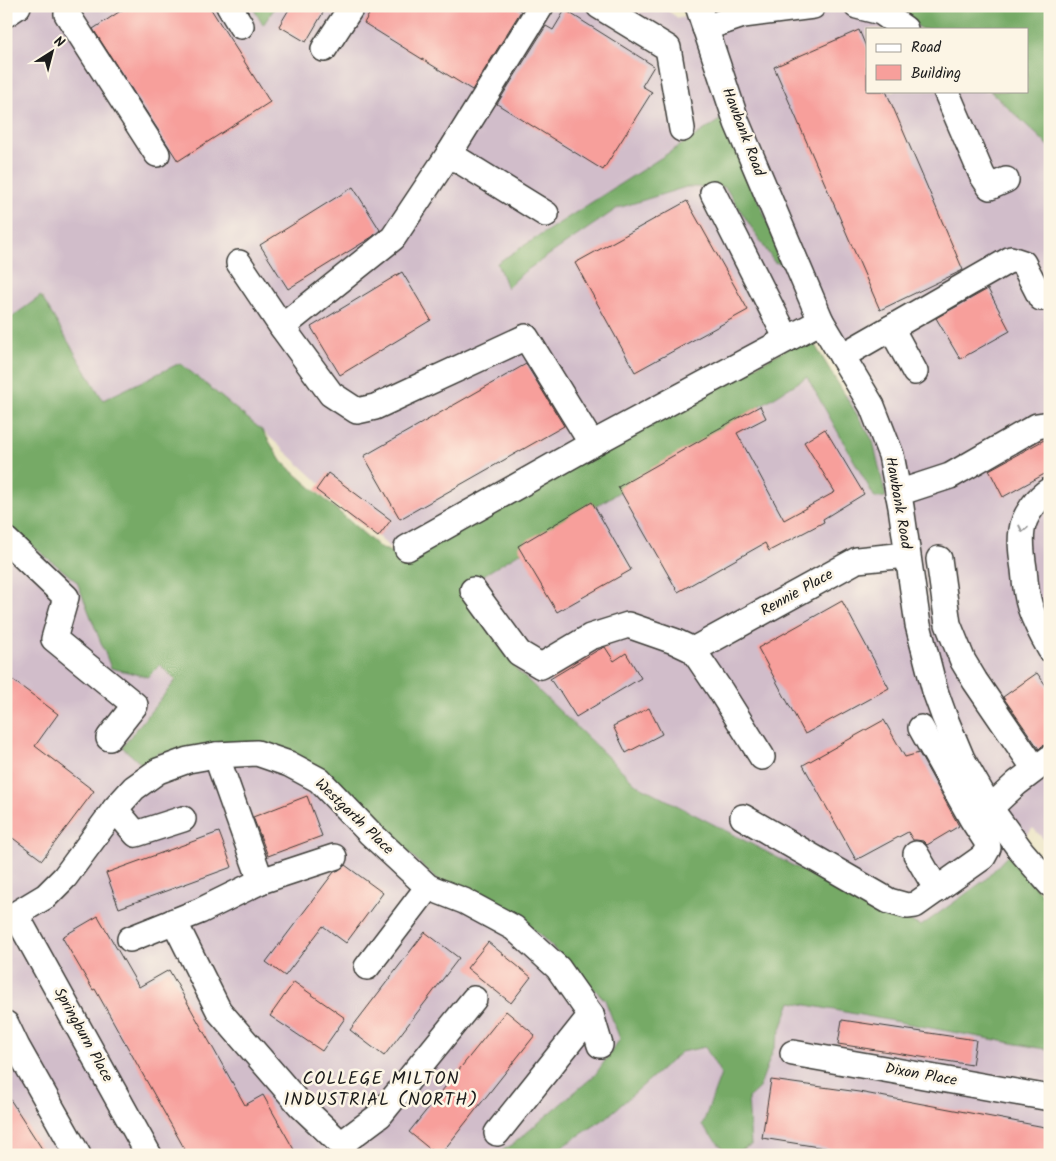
<svg xmlns="http://www.w3.org/2000/svg" width="1056" height="1161" viewBox="0 0 1056 1161" font-family="Kalam,sans-serif">
  <rect width="100%" height="100%" fill="#fcf5e5"/>
  <filter id="ink" filterUnits="userSpaceOnUse"><feTurbulence type="fractalNoise" baseFrequency=".02" numOctaves="2"/><feDisplacementMap in="SourceGraphic" scale="10" xChannelSelector="R" yChannelSelector="G"/><feConvolveMatrix kernelMatrix="1 2 1 2 8 2 1 2 1" color-interpolation-filters="sRGB"/></filter>
  <filter id="wash" filterUnits="userSpaceOnUse"><feTurbulence type="fractalNoise" baseFrequency=".0096" numOctaves="4" result="noise"/><feDisplacementMap in="SourceGraphic" scale="20" xChannelSelector="R" yChannelSelector="G"/><feGaussianBlur stdDeviation="1.12" result="paint"/><feColorMatrix in="noise" values="0 0 0 0 0 0 0 0 0 0 0 0 0 0 0 0 0 1.4 0 .05"/><feComposite in="paint" operator="in"/></filter>
  <g filter="url(#wash)">
    <rect width="100%" height="100%" fill="#ede6c7"/>
    <g fill="#d1bdca">
      <polygon points="6,6 252,6 263,25 276,6 661,6 678,18 754,6 895,6 921,29 867,29 867,91 990,91 1050,147 1050,846 1033,828 985,880 921,926 832,886 636,784 521,675 459,589 807,377 871,405 821,321 398,555 263,431 180,363 100,415 42,296 6,321"/>
      <polygon points="6,524 77,582 111,668 160,664 176,681 123,747 146,768 158,753 263,747 328,773 435,878 535,930 605,1000 620,1039 595,1075 512,1145 494,1155 6,1155"/>
      <polygon points="791,1002 1050,1050 1050,1155 730,1155 751,1145 748,1098 759,1088"/>
      <polygon points="705,1047 721,1074 702,1126 729,1155 549,1155 606,1118 681,1052"/>
    </g>
    <g fill="#76aa66" stroke="#496341">
      <polygon points="252,6 276,6 263,25"/>
      <polygon points="895,6 1050,6 1050,147 990,91 1027,91 1027,29 921,29"/>
      <polygon points="723,118 786,265 774,262 725,187 686,187 618,208 524,272 507,288 497,263"/>
      <polygon points="41,296 103,400 180,363 263,431 281,461 379,547 398,555 810,337 873,441 886,497 875,498 807,377 459,590 517,670 636,784 832,886 921,926 985,880 1008,855 1050,904 1050,1050 791,1002 759,1088 748,1098 751,1145 729,1155 702,1126 721,1074 705,1047 681,1052 606,1118 549,1155 494,1155 512,1145 595,1075 620,1039 605,1000 535,930 435,878 328,773 263,747 158,753 146,768 122,747 176,680 160,665 148,677 111,668 77,582 6,524 6,321"/>
    </g>
    <g id="blocks">
      <g fill="#f79f9b">
        <polygon points="128,6 209,6 270,102 178,161 93,29"/>
        <polygon points="291,6 327,6 306,42 279,26"/>
        <polygon points="374,6 513,6 521,11 472,90 364,23"/>
        <polygon points="565,10 654,66 642,86 652,92 603,170 497,104 546,26 553,30"/>
        <polygon points="859,30 867,49 867,91 886,91 963,270 880,310 774,67"/>
        <polygon points="353,187 380,230 372,237 288,289 260,245"/>
        <polygon points="687,201 748,310 635,372 575,263"/>
        <polygon points="402,272 431,320 340,375 311,327"/>
        <polygon points="988,289 1010,331 960,359 936,318"/>
        <polygon points="526,364 564,426 400,519 364,456"/>
        <polygon points="760,406 766,418 737,433 784,520 835,492 804,442 825,429 864,494 823,519 824,522 769,551 765,543 678,592 618,487 708,436 707,435"/>
        <polygon points="1044,440 1050,451 1050,471 1003,497 989,470"/>
        <polygon points="328,473 391,520 378,537 316,490"/>
        <polygon points="592,502 631,570 557,612 518,546"/>
        <polygon points="842,601 889,688 805,734 758,648"/>
        <polygon points="605,647 614,661 626,653 641,678 576,717 559,690 558,691 550,679 598,650"/>
        <polygon points="1037,673 1050,691 1050,744 1042,746 1039,749 1003,697"/>
        <polygon points="6,675 58,714 35,746 94,791 42,860 6,833"/>
        <polygon points="649,708 662,734 626,753 613,726"/>
        <polygon points="884,720 905,757 919,753 959,826 927,845 923,841 916,840 913,840 908,832 856,860 803,765"/>
        <polygon points="307,796 322,836 268,856 253,817"/>
        <polygon points="219,832 232,867 119,908 106,873"/>
        <polygon points="345,865 383,893 346,943 323,926 285,976 266,962 334,872 339,870"/>
        <polygon points="98,916 139,987 169,970 245,1105 263,1095 297,1155 188,1155 95,989 93,990 62,937"/>
        <polygon points="425,932 459,958 384,1056 350,1030"/>
        <polygon points="488,942 531,977 511,1003 467,968"/>
        <polygon points="294,982 345,1018 322,1051 270,1016"/>
        <polygon points="506,1011 535,1035 440,1155 437,1155 409,1132"/>
        <polygon points="842,1020 976,1040 972,1065 838,1044"/>
        <polygon points="771,1080 859,1092 1050,1128 1050,1155 869,1155 762,1138"/>
        <polygon points="6,1093 46,1155 6,1155"/>
      </g>
    </g>
  </g>
  <g filter="url(#ink)">
    <use href="#blocks" fill-opacity="0" stroke="#3b3a36" stroke-width="1"/>
    <g fill="none" stroke-linecap="round" stroke-linejoin="round">
      <g stroke="#3b3a36" stroke-width="28">
        <g id="minor">
          <polyline points="70,6 67,14 157,154"/>
          <polyline points="229,6 241,26"/>
          <polyline points="599,6 668,48 682,129"/>
          <polyline points="698,6 737,123 821,321 872,406 891,455 901,507 918,625 935,691 944,716 962,759 990,808 1022,852 1050,884"/>
          <polyline points="857,6 881,12 905,29"/>
          <polyline points="6,14 18,6"/>
          <polyline points="705,28 743,15 813,6"/>
          <polyline points="324,49 352,6"/>
          <polyline points="946,91 982,175 990,187 1006,180"/>
          <polyline points="449,154 546,214"/>
          <polyline points="713,193 787,339"/>
          <polyline points="239,263 282,327 331,394 357,411 375,407 526,337 592,444"/>
          <polyline points="282,327 393,238 449,154 541,6"/>
          <polyline points="891,328 915,372"/>
          <polyline points="842,356 1011,259 1023,263 1041,298"/>
          <path d="M1050,490C1037,498 1024,515 1022,530C1020,543 1022,556 1024,569C1025,581 1026,595 1030,607C1035,622 1042,635 1050,649"/>
          <polyline points="898,493 950,476 1037,426 1050,424"/>
          <polyline points="6,540 66,597 54,639 135,705 109,738"/>
          <polyline points="407,548 592,444 821,321"/>
          <polyline points="939,559 948,624 963,661 975,681 1035,769"/>
          <polyline points="473,590 519,653 541,666 590,637 628,625 674,641 693,650 857,560 907,555"/>
          <polyline points="693,650 720,690 762,757"/>
          <polyline points="216,755 261,881"/>
          <polyline points="990,808 1017,783 1050,758"/>
          <polyline points="115,809 136,834 183,819"/>
          <polyline points="743,817 889,901 907,906 915,905 983,857 988,848 987,842 972,819 921,728"/>
          <polyline points="916,854 937,890"/>
          <polyline points="16,915 149,1155"/>
          <polyline points="6,920 46,896 65,877 115,809 134,788 158,771 188,760 216,755 257,753 289,764 319,780 370,833 428,887 464,901 514,928 558,968 591,1015 600,1045"/>
          <polyline points="174,921 219,1011 301,1106 341,1144 346,1155"/>
          <polyline points="130,939 200,911 261,881 334,857"/>
          <polyline points="367,967 428,887"/>
          <polyline points="6,1024 17,1047 78,1155"/>
          <polyline points="793,1053 1050,1098"/>
          <polyline points="497,1133 591,1015"/>
          <polyline points="341,1144 380,1115 474,999"/>
        </g>
      </g>
      <use href="#minor" stroke="#fff" stroke-width="25"/>
    </g>
    <defs><path id="oneway-chevron" d="M-2-3.5L2.5 0L-2 3.5" fill="none" stroke-width="1.6" stroke-linecap="round" stroke-linejoin="round" transform="scale(1.25)"/></defs>
    <use stroke="#999" href="#oneway-chevron" transform="translate(1023 529) rotate(102)"/>
  </g>
  <g text-anchor="middle" dominant-baseline="central" stroke-width="5" stroke-linejoin="round" paint-order="stroke">
    <g font-size="15" fill="#1c1c1c" stroke="#fcf5e5">
      <text transform="translate(743 132) rotate(69)">Hawbank Road</text>
      <text transform="translate(898 503) rotate(80)">Hawbank Road</text>
      <text transform="translate(797 593) rotate(-29)">Rennie Place</text>
      <text transform="translate(354 817) rotate(44)">Westgarth Place</text>
      <text transform="translate(83 1035) rotate(61)">Springburn Place</text>
      <text transform="translate(921 1075) rotate(10)">Dixon Place</text>
    </g>
    <g font-size="18" letter-spacing="1" fill="#1c1c1c" stroke="#fcf5e5">
      <text x="381" y="1079">COLLEGE MILTON<tspan x="381" dy="21">INDUSTRIAL (NORTH)</tspan></text>
    </g>
  </g>
  <rect width="1056" height="1161" fill="none" stroke="#fcf5e5" stroke-width="25"/>
  <rect x="866" y="28" width="162" height="65" fill="#fcf5e5" stroke="#a29e95"/>
  <rect x="876" y="44" width="25" height="8" fill="#ffffff" stroke="#a29e95"/>
  <text x="911" y="52" font-size="15" fill="#1c1c1c">Road</text>
  <rect x="876" y="65" width="25" height="15" fill="#f79f9b" stroke="#a29e95"/>
  <text x="911" y="78" font-size="15" fill="#1c1c1c">Building</text>
  <g transform="translate(52 52) rotate(36)" stroke="#fcf5e5" stroke-width="4" paint-order="stroke">
  <path d="M0-4L9 19L0 12L-9 19Z" fill="#1c1c1c"/>
  <text y="-8" font-size="14" font-weight="bold" text-anchor="middle" fill="#1c1c1c">N</text>
  </g>
</svg>
